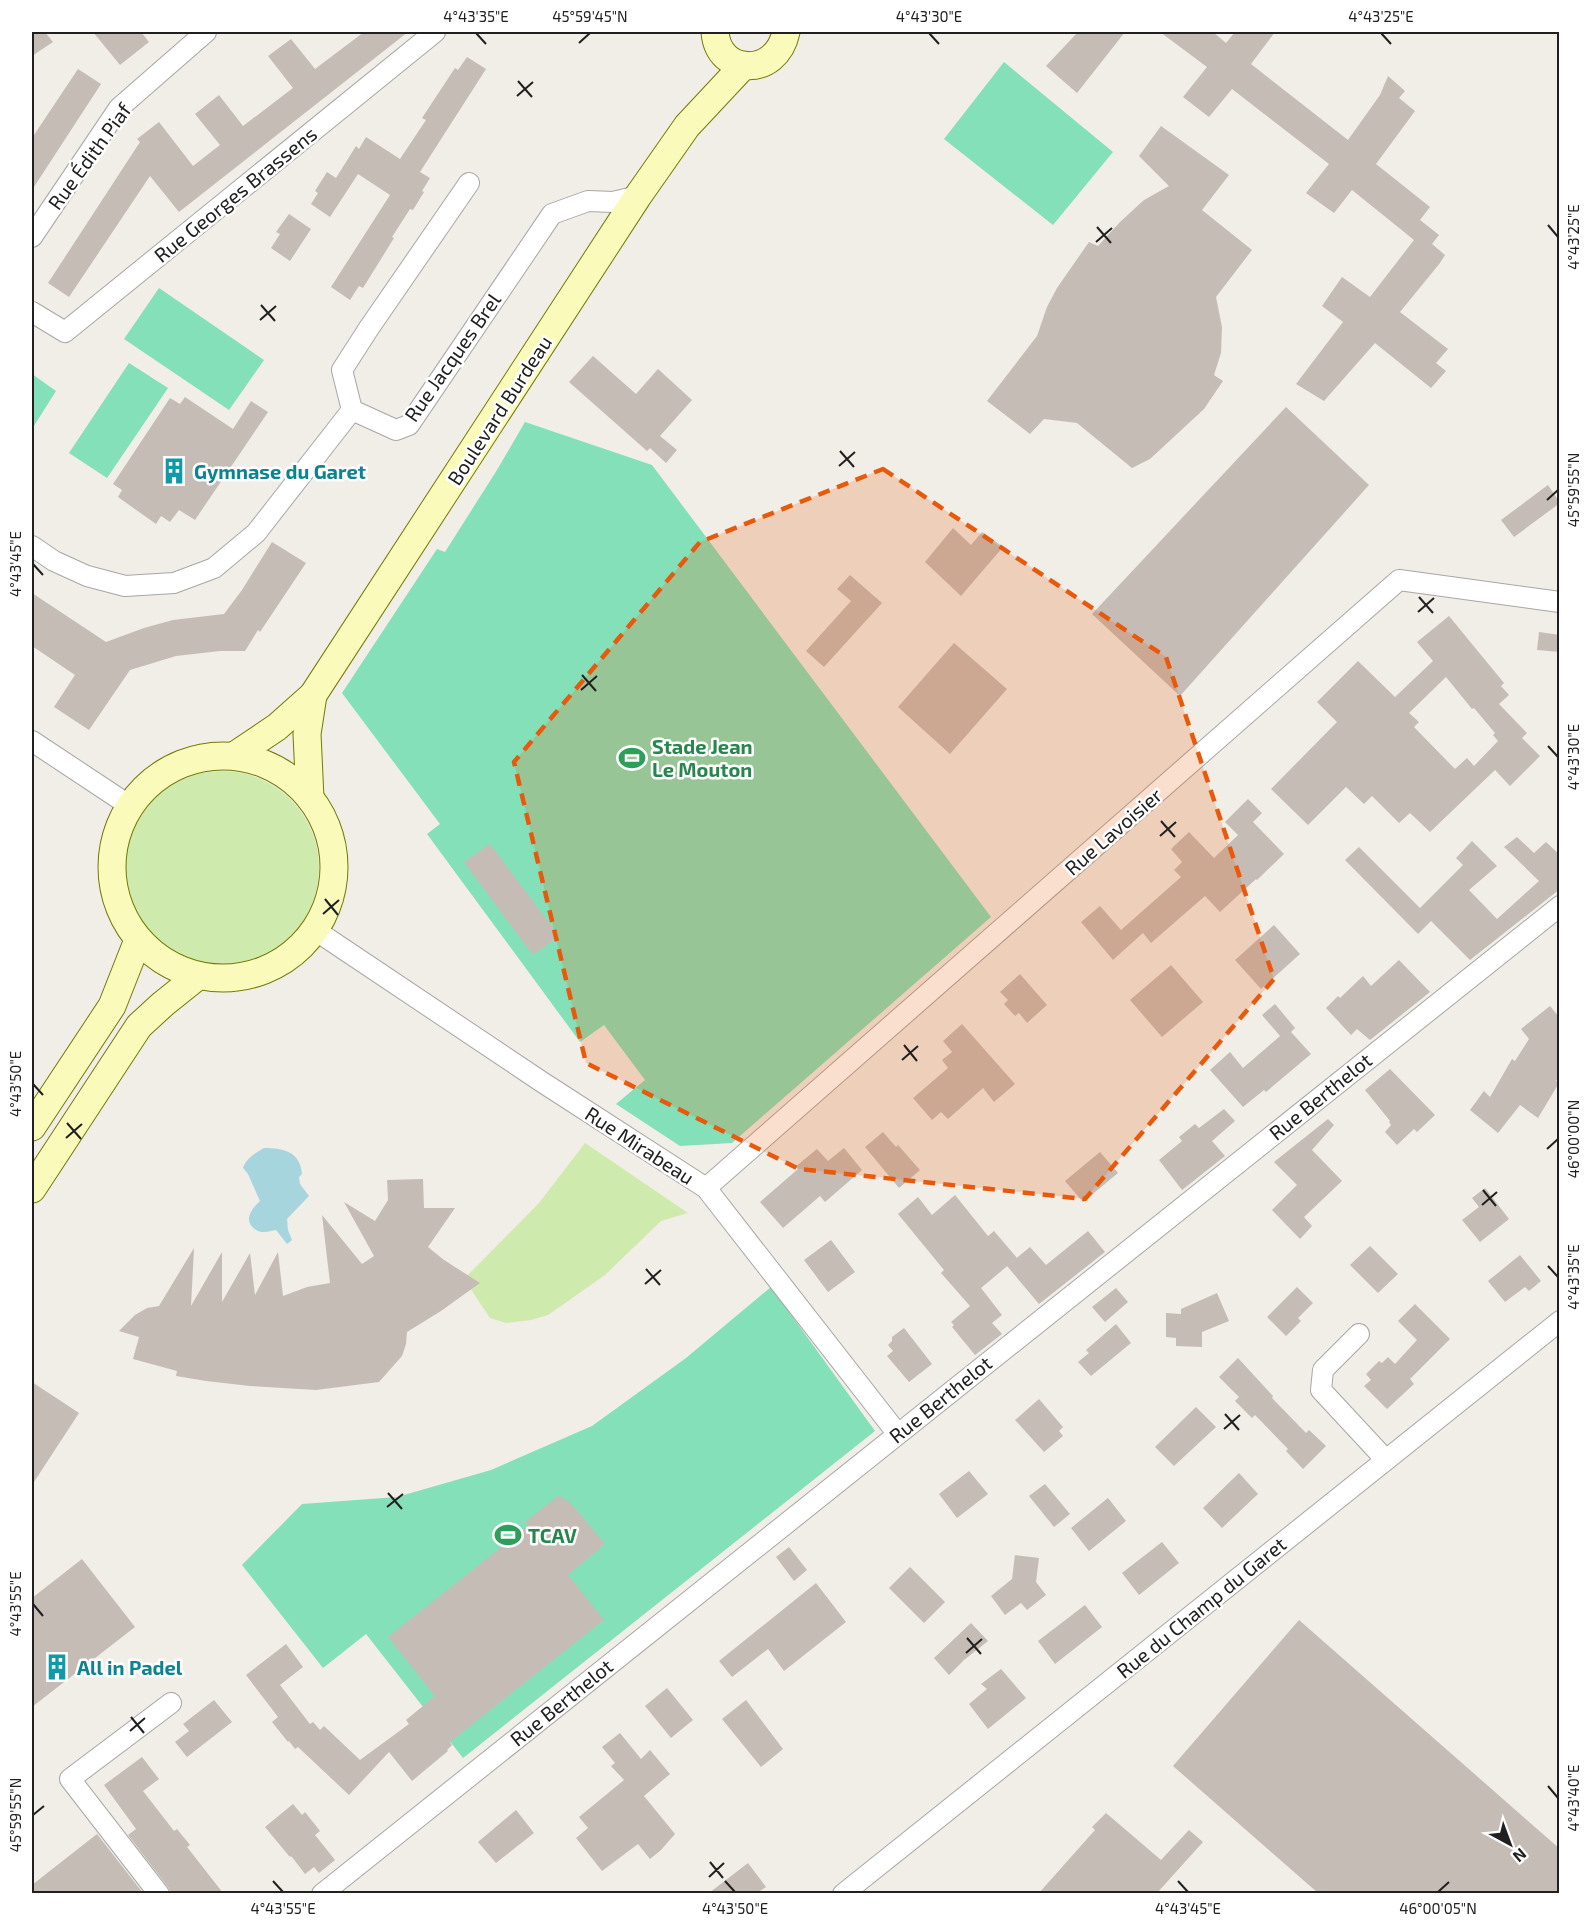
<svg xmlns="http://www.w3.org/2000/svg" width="1591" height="1925" viewBox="0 0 1591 1925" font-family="'Exo 2',sans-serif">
  <rect width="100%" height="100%" fill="#f1ede7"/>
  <g fill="#ceebad">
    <circle cx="222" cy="868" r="97"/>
    <polygon points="585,1143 688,1213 661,1221 605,1275 548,1315 531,1320 506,1323 490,1318 464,1279 539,1203"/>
  </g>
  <g fill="#84e0b8">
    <polygon points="1004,62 1113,152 1053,225 944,139"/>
    <polygon points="159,288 264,360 229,410 124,339"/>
    <polygon points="129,363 168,388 107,478 69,453"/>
    <polygon points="32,374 56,391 32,429"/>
    <polygon points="525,422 652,465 991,917 732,1143 680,1146 616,1104 645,1080 604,1025 580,1042 427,834 440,824 342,693 437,549 445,552 497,470"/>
    <polygon points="771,1287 875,1431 463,1758 366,1634 323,1668 242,1565 302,1504 397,1497 491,1470 592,1426 686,1358"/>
  </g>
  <path fill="#a7d5de" d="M264,1148C283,1148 300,1151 302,1174L299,1177L300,1184L309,1196L287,1219L288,1230L292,1240L287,1244L276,1230C270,1231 262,1234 256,1230C242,1221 252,1208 260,1201L248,1174L243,1168C246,1159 255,1153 264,1148Z"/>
  <g fill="#c6bcb6" fill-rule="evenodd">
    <polygon points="32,32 45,32 53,42 32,56"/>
    <polygon points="93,32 141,32 149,42 120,65"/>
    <polygon points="364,32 408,32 179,212 150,176 69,297 48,283 140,142 137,139 159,122 193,166 220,145 195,114 219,95 243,126 293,88 268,56 291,39 315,69"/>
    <polygon points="1078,32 1125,32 1077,93 1046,66"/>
    <polygon points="1160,32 1213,32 1226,43 1235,32 1275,32 1251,64 1348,140 1380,95 1388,76 1405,91 1399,98 1415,111 1376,164 1430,207 1420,220 1439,235 1432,244 1445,255 1440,263 1400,312 1448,349 1436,363 1446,371 1431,388 1375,343 1324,401 1296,384 1343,322 1322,306 1342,277 1370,297 1414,240 1352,190 1334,213 1306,193 1329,164 1232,89 1209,117 1183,97 1207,67"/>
    <polygon points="467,57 486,69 420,172 430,178 422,191 424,192 413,210 410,209 392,237 394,238 363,288 359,286 350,300 331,287 390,195 358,174 330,217 311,204 318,193 315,191 327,172 336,178 356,146 359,149 366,137 400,159 426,120 422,118 455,68 458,70"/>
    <polygon points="78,69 101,84 32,190 32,138"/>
    <polygon points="1161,126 1229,175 1202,210 1252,250 1216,297 1222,327 1221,353 1214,375 1223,381 1204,409 1150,459 1132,468 1077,423 1044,419 1030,434 987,401 1037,336 1047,307 1057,288 1089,242 1098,246 1120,222 1144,200 1169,186 1139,156"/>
    <polygon points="289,214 311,229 290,261 271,248 280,234 276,232"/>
    <polygon points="593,356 636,394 658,369 692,400 660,436 677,450 666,463 650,448 647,451 569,382"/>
    <polygon points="185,397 233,429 251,401 268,412 195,520 179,510 170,522 161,516 156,524 118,497 122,490 113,484 170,398 180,404"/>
    <polygon points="1286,407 1369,485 1180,696 1092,614"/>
    <polygon points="1548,485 1560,503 1514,537 1501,520"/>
    <polygon points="953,528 971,545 982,532 1003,547 961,596 925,562"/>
    <polygon points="272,542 306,563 260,632 258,630 245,651 220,651 176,656 130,670 89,730 54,707 75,675 32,646 32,593 106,642 144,628 173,620 224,614 242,590"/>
    <polygon points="850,575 882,603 824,667 806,651 851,601 837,589"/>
    <path d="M1449,616L1504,683L1501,686L1509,695L1499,704L1527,733L1522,738L1540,756L1510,786L1495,770L1430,832L1410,813L1399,823L1372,796L1364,804L1346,787L1308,825L1271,789L1337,722L1317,702L1358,661L1395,697L1433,661L1417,642ZM1446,677L1472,709L1474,708L1495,733L1493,735L1498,741L1474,766L1467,758L1455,769L1414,727L1419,722L1409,713Z"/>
    <polygon points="1539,632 1560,635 1560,652 1537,650"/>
    <polygon points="954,643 1007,689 950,754 898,707"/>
    <polygon points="1248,799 1262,813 1253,822 1284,854 1257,880 1256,879 1220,912 1205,896 1151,943 1143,933 1113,960 1081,922 1100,906 1121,930 1181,877 1174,870 1182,862 1171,849 1189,832 1214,858 1238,835 1225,822"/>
    <polygon points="1517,837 1534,853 1546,842 1560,855 1560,889 1470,960 1431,921 1418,934 1345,860 1359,847 1420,908 1463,865 1456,858 1472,841 1497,866 1469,890 1497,919 1539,881 1504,847"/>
    <polygon points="490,844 559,936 533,955 464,862"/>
    <polygon points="1274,925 1300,954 1261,989 1235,960"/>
    <polygon points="1399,960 1430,992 1370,1040 1357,1029 1351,1035 1326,1008 1338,996 1340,998 1363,976 1371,986"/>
    <polygon points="1171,965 1203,1002 1162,1037 1130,1000"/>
    <polygon points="1020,974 1047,1005 1027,1023 1019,1013 1015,1016 1004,1004 1008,1000 1000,992"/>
    <polygon points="1275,1004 1295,1028 1291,1032 1311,1054 1266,1092 1264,1090 1243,1107 1210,1070 1230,1052 1243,1068 1280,1036 1262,1015"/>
    <polygon points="1550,1006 1560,1018 1560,1076 1556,1081 1559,1083 1538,1118 1520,1105 1498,1133 1470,1110 1484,1091 1490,1097 1512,1059 1515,1061 1529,1039 1521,1029"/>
    <polygon points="962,1024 1015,1084 994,1102 983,1088 948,1119 941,1112 932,1120 913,1098 948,1068 942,1060 952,1052 943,1041"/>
    <polygon points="1390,1069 1435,1115 1417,1132 1414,1129 1397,1145 1385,1132 1391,1125 1389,1122 1390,1121 1365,1090"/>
    <polygon points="1224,1109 1235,1121 1212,1141 1225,1156 1182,1190 1159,1160 1182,1141 1179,1137 1195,1124 1199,1128"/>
    <polygon points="1328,1119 1334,1125 1312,1150 1342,1181 1304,1217 1312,1226 1300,1239 1272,1210 1297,1185 1274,1162"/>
    <polygon points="883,1132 896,1147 898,1145 920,1170 899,1188 865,1147"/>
    <polygon points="844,1148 862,1170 825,1202 820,1196 783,1228 760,1202 798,1169 795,1167 817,1149 828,1161"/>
    <polygon points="1100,1152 1118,1173 1083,1202 1065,1181"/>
    <polygon points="423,1179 424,1208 455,1208 428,1247 444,1260 480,1283 441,1311 407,1332 406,1344 402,1356 379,1382 316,1390 250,1386 206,1381 176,1376 177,1371 133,1359 139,1337 119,1331 135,1315 147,1308 159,1306 194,1248 191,1306 222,1252 222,1302 250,1253 255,1295 278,1252 283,1296 307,1287 330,1283 322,1215 362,1264 374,1256 344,1202 375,1221 388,1200 387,1180"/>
    <polygon points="1485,1188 1509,1219 1480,1242 1462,1220 1479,1207 1472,1198"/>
    <polygon points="955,1195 988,1236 994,1231 1017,1258 981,1288 1002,1315 992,1323 1002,1334 975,1355 952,1327 954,1325 951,1322 970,1306 941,1273 944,1270 898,1214 918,1197 932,1215"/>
    <polygon points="1088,1231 1105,1252 1039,1304 1007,1266 1030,1247 1046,1265"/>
    <polygon points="831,1240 855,1272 828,1292 804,1260"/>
    <polygon points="1370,1246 1398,1274 1378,1293 1350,1265"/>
    <polygon points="1520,1255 1541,1281 1529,1291 1525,1287 1505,1302 1488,1281"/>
    <polygon points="1297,1287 1313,1303 1298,1318 1301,1321 1286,1336 1267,1317"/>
    <polygon points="1116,1288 1128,1302 1105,1322 1092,1307"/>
    <polygon points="1217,1293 1229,1321 1202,1332 1202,1347 1176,1346 1176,1338 1166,1337 1166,1313 1181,1314 1181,1309"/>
    <polygon points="1415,1304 1450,1339 1410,1379 1414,1384 1387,1409 1364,1386 1371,1380 1366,1374 1379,1361 1382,1363 1388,1357 1395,1364 1417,1340 1398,1321"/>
    <polygon points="1116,1324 1131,1343 1091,1376 1078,1362 1089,1353 1086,1350"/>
    <polygon points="904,1328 932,1364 909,1382 887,1356 893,1351 888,1345 892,1341 892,1337"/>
    <polygon points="1238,1358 1273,1396 1272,1398 1306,1433 1309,1430 1326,1446 1303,1469 1286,1451 1288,1449 1255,1415 1252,1418 1235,1401 1239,1397 1219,1377"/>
    <polygon points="32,1382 79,1413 32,1485"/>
    <polygon points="1039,1399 1063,1427 1059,1431 1063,1436 1044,1452 1015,1420"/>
    <polygon points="1196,1407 1216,1427 1174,1466 1155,1447"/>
    <polygon points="969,1471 988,1494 957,1518 939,1494"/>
    <polygon points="1239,1473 1258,1494 1222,1528 1203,1508"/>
    <polygon points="1045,1484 1070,1514 1054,1527 1029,1496"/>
    <polygon points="558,1496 564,1498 575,1508 605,1544 568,1575 604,1620 450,1742 452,1745 447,1750 448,1751 412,1781 389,1752 349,1795 298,1747 295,1749 289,1741 288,1742 272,1722 278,1717 246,1675 286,1644 303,1667 280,1685 310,1724 313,1722 320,1730 324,1726 360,1760 409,1724 406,1720 435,1696 388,1637 528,1526 525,1522"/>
    <polygon points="1108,1498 1126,1521 1089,1551 1071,1528"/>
    <polygon points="1162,1542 1179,1563 1139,1595 1122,1573"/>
    <polygon points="789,1547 807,1570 794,1581 776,1557"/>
    <polygon points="1015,1555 1039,1558 1036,1582 1046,1595 1027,1610 1021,1603 1005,1615 991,1596 1012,1579"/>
    <polygon points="82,1559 135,1627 32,1707 32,1598"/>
    <polygon points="910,1567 945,1602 924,1623 889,1588"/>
    <polygon points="816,1583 846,1622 784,1671 768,1649 732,1677 719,1661"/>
    <polygon points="1085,1605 1102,1627 1055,1664 1038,1641"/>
    <polygon points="1299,1620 1560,1849 1560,1893 1318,1893 1173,1766"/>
    <polygon points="971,1623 988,1641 964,1660 949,1675 934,1658"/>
    <polygon points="1001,1669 1026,1698 988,1729 969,1704 987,1689 981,1684"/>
    <polygon points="667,1688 693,1720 671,1738 645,1706"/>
    <polygon points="214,1700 232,1722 187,1757 175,1742 189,1731 183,1724"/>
    <polygon points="746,1700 783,1749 761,1767 722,1719"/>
    <polygon points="620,1733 641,1759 650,1750 670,1774 644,1796 675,1834 661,1850 650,1859 638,1844 602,1871 576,1838 588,1828 579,1817 624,1780 611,1766 615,1763 602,1747"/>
    <polygon points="142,1757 159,1779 143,1791 174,1831 177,1829 190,1845 187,1847 223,1893 171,1893 168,1887 128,1835 136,1829 104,1785"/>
    <polygon points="293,1804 302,1815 305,1812 320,1831 315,1835 335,1860 319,1873 314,1867 305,1874 292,1857 289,1856 265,1827"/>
    <polygon points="516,1810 534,1833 496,1863 478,1842"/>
    <polygon points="1106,1813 1161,1860 1189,1830 1203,1842 1157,1893 1039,1893 1095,1830 1092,1827"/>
    <polygon points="97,1834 143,1893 32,1893 32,1885"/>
    <polygon points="748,1863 766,1887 757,1893 709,1893"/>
  </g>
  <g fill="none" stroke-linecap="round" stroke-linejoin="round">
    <g stroke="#a7a7a7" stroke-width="22">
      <g id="minor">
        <polyline points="469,183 369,328 342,370 352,410 396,430 409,425 552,214 588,201 613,202 638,196"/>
        <polyline points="32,237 119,108 206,32"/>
        <polyline points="32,312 65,332 435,32"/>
        <polyline points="32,546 54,561 87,576 125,586 174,583 214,568 256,533 352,410"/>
        <polyline points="32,741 130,806"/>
        <polyline points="315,930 542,1082 706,1188 897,1433"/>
        <polyline points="706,1188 1399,580 1560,602"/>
        <polyline points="1359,1334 1323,1370 1321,1390 1386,1460"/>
        <polyline points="159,1894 70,1779 171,1703"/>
        <polyline points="322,1894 1560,906"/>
        <polyline points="843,1894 1560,1321"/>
      </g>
    </g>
    <g stroke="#737a04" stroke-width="29">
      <g id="secondary">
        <path d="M715,32C718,75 776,79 786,32"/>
        <polyline points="234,756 277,727 313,695 638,196 687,126 744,65"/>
        <circle cx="223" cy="867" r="111"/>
        <polyline points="310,798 307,734 313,695"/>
        <polyline points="32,1127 112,1006 138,940"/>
        <polyline points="32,1189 139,1026 163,1004 198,976"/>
      </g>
    </g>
    <use href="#minor" stroke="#fff" stroke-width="20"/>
    <use href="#secondary" stroke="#fafabb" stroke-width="27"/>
  </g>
  <path fill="#e8590c" fill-opacity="0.2" stroke="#e8590c" stroke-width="4.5" stroke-dasharray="12 8" stroke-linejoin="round" d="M883,469L1166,657L1274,979L1085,1199L799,1169L586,1063L514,762L700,542Z"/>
  <path fill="none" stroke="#202020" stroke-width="2" d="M476,33L486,44M929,33L939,44M1381,33L1391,44M579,43L590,33M518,81L532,97M517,96L533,82M1548,225L1558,237M1097,227L1111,243M1096,242L1112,228M261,305L275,321M260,320L276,306M840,451L854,467M839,466L855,452M1547,500L1558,490M33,564L43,575M1419,597L1433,613M1418,612L1434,598M582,675L596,691M581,690L597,676M1548,746L1558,757M1161,821L1175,837M1160,836L1176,822M325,899L338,915M323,914L339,900M904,1045L917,1061M902,1060L918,1046M33,1084L43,1095M67,1123L81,1139M66,1138L82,1124M1547,1149L1558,1139M1483,1190L1496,1206M1482,1205L1497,1192M1548,1266L1558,1277M646,1269L660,1285M645,1284L661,1270M1225,1414L1239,1430M1224,1429L1240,1415M388,1493L402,1509M387,1507L403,1494M33,1604L43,1616M967,1638L981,1654M966,1653L982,1639M131,1717L144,1733M130,1731L145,1718M1548,1786L1558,1798M33,1815L44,1806M710,1862L723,1878M709,1877L724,1863M273,1881L283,1892M725,1881L735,1892M1178,1881L1188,1892M1438,1892L1449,1882"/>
  <defs>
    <g id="building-bare" transform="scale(2.07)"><path d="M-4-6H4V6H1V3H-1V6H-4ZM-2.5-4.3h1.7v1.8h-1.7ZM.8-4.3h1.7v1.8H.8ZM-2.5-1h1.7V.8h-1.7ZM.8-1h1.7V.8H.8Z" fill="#0f9aa8" stroke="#fff" stroke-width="2.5" paint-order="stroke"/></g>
    <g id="stadium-bare" transform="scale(2.07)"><path d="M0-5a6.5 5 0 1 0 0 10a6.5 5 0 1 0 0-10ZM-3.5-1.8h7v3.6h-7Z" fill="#2e9e5b" stroke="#fff" stroke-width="2.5" paint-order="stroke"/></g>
  </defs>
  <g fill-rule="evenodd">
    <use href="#building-bare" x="174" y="471"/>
    <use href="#stadium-bare" x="632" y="758"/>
    <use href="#stadium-bare" x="508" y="1535"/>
    <use href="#building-bare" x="57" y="1667"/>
  </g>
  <g text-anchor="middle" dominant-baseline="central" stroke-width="5" stroke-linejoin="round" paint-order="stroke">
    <g font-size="20" fill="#202020" stroke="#fff">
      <text transform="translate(89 156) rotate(-54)">Rue Édith Piaf</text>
      <text transform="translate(235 194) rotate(-39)">Rue Georges Brassens</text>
      <text transform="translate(452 357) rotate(-55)">Rue Jacques Brel</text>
      <text transform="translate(499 410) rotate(-57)">Boulevard Burdeau</text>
      <text transform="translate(1113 831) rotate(-41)">Rue Lavoisier</text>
      <text transform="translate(1320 1096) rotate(-39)">Rue Berthelot</text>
      <text transform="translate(640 1145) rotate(33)">Rue Mirabeau</text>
      <text transform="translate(940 1399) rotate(-39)">Rue Berthelot</text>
      <text transform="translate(1201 1607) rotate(-39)">Rue du Champ du Garet</text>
      <text transform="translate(561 1702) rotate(-39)">Rue Berthelot</text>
    </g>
    <g font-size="20" font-weight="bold" fill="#0d838f" stroke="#fff" text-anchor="start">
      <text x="194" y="471">Gymnase du Garet</text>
      <text x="77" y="1667">All in Padel</text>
    </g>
    <g font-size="20" font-weight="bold" fill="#27864d" stroke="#fff" text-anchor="start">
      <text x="652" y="746">Stade Jean<tspan x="652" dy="23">Le Mouton</tspan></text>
      <text x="528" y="1535">TCAV</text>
    </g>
  </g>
  <rect width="1591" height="1925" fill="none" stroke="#ffffff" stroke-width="66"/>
  <g transform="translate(1510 1844) rotate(139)" stroke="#ffffff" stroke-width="4.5" paint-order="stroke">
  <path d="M0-4.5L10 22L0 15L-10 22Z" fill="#202020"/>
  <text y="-9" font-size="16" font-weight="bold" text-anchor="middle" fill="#202020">N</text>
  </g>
  <rect x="33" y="33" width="1525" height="1859" fill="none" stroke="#202020" stroke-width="2"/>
  <g font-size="15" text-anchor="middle" fill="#202020">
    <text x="476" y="22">4°43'35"E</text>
    <text x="590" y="22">45°59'45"N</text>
    <text x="929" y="22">4°43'30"E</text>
    <text x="1381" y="22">4°43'25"E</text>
    <text transform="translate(1574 237) rotate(-90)" y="5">4°43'25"E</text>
    <text transform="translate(1574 490) rotate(-90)" y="5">45°59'55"N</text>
    <text transform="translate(16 564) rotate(-90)" y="5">4°43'45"E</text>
    <text transform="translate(1574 757) rotate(-90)" y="5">4°43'30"E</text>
    <text transform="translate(16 1084) rotate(-90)" y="5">4°43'50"E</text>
    <text transform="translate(1574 1139) rotate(-90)" y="5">46°00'00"N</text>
    <text transform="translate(1574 1277) rotate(-90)" y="5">4°43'35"E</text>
    <text transform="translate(16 1604) rotate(-90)" y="5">4°43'55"E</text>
    <text transform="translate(1574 1798) rotate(-90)" y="5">4°43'40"E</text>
    <text transform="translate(16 1815) rotate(-90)" y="5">45°59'55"N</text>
    <text x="283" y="1914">4°43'55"E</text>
    <text x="735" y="1914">4°43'50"E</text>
    <text x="1188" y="1914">4°43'45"E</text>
    <text x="1438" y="1914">46°00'05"N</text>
  </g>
</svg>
